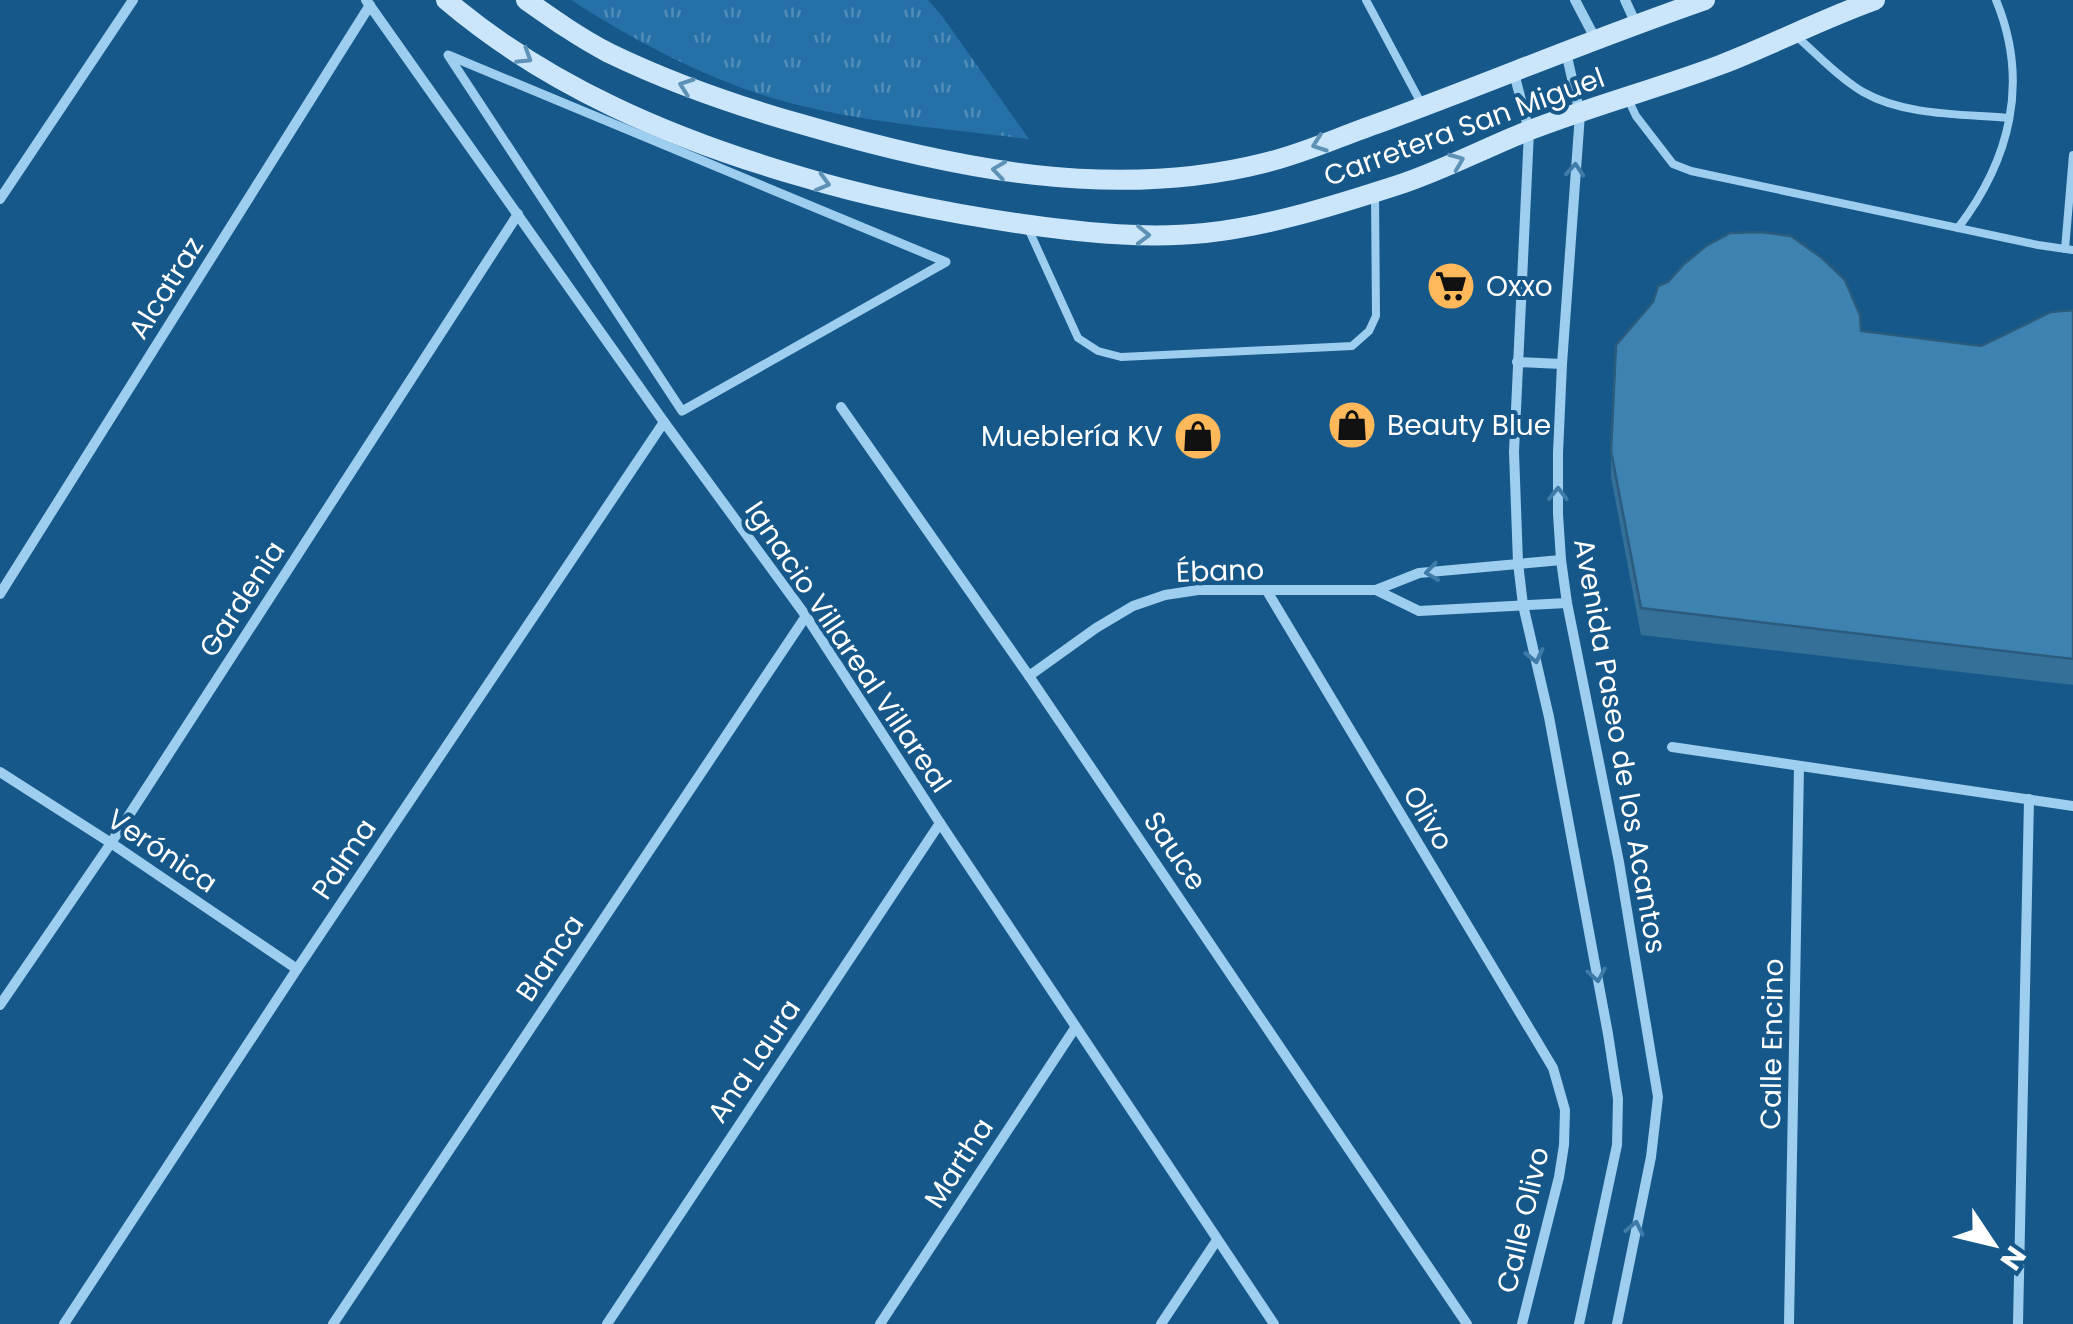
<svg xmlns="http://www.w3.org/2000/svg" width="2073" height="1324" viewBox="0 0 2073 1324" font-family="Poppins,sans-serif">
  <defs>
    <pattern id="grass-tufts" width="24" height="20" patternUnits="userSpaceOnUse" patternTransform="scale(2.5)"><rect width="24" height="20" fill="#2571a7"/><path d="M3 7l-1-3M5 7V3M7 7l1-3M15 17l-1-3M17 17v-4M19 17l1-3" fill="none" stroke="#518db9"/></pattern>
  </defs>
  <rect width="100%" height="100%" fill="#165889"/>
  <path fill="url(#grass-tufts)" d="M571,0H928L942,16L1029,139C933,127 833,121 742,88C682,66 624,34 571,0Z"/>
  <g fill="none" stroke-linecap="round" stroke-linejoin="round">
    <g stroke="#9dcdef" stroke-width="8">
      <polyline points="1366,0 1421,103"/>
      <path d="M1796,36C1817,54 1839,78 1863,92C1905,116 1962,114 2009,118"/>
      <polyline points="1627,97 1636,116 1673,164 1691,171 2038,245 2073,250"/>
      <polyline points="1027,226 1078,338 1098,351 1121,357 1352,346 1369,331 1376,316 1375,195"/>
      <path d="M1958,228C2010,160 2030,82 1996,0"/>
      <polyline points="2065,249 2073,155"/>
    </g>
    <polygon stroke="#9dcdef" stroke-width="9" points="448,55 946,262 682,411"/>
    <g stroke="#9dcdef" stroke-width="10">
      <polyline points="366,0 664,422 806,616 940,823 1274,1324"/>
      <polyline points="1575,0 1596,40"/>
      <polyline points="1625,0 1636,24"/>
      <polyline points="1566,52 1580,114 1562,364 1558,453 1558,514 1561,560 1567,603 1619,862 1658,1097 1651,1157 1617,1324"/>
      <polyline points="1514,73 1529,131 1514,452 1518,563 1523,605 1549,717 1608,1034 1618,1099 1617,1145 1579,1324"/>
      <polyline points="0,199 133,0"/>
      <polyline points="1517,362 1562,364"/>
      <polyline points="841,407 1029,676 1467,1324"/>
      <polyline points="1376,590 1419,611 1567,603"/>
      <polyline points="1267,591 1553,1068 1565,1110 1564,1145 1559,1177 1522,1324"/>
      <polyline points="0,594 370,5"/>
      <polyline points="1029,676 1096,628 1133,606 1165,595 1198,590 1376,590 1419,573 1561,560"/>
      <polyline points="1672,747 2073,806"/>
      <polyline points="0,772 111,843 297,969"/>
      <polyline points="0,1005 111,843 518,214"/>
      <polyline points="64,1324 297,969 664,422"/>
      <polyline points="333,1324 806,616"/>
      <polyline points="607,1324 940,823"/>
      <polyline points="880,1324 1075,1028"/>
      <polyline points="1161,1324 1217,1240"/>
      <polyline points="1789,1324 1799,766"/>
      <polyline points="2018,1324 2029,799"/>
    </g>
    <g stroke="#cbe6fa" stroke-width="20">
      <path d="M446,0C547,86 672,139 799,176C875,199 952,214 1030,225C1088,233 1147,239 1205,233C1270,226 1336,205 1398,185C1441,171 1483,149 1525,132C1589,107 1656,89 1720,65C1772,45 1822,19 1875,0"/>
      <path d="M526,0C553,19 580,38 609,53C673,84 740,107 808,126C955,169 1113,201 1264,163C1303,154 1341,136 1379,123C1488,83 1595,38 1705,0"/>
    </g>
  </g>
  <polygon fill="#357099" points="2073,310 2073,685 1641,635 1611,477 1611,451 1861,331 1981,346"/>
  <polygon fill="#3e82b2" stroke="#2b5b7d" stroke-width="2.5" points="1760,232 1791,236 1822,258 1845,280 1860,315 1861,331 1981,346 2051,312 2073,310 2073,659 1641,608 1611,451 1616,345 1653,302 1658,286 1668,282 1684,264 1706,246 1730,233"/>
  <defs><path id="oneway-chevron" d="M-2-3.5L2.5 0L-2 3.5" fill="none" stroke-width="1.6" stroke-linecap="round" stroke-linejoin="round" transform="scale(2.5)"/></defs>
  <g stroke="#5e91b6">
    <use href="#oneway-chevron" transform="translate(525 57) rotate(32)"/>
    <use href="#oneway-chevron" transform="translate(686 86) rotate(-160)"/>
    <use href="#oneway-chevron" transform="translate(1319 144) rotate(160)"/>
    <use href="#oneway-chevron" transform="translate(1457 161) rotate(-22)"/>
    <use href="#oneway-chevron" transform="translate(999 170) rotate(-172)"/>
    <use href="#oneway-chevron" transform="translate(823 183) rotate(16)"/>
    <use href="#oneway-chevron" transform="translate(1143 235) rotate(1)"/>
  </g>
  <g stroke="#3e7ba8">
    <use href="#oneway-chevron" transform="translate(1575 170) rotate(-86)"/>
    <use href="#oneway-chevron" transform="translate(1558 494) rotate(-89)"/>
    <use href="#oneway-chevron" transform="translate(1432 572) rotate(172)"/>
    <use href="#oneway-chevron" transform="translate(1535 656) rotate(77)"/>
    <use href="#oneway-chevron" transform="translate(1597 975) rotate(80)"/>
    <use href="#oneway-chevron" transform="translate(1635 1228) rotate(-78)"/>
  </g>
  <defs>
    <g id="supermarket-disc" transform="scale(2.5)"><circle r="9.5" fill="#ffb95b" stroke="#165889"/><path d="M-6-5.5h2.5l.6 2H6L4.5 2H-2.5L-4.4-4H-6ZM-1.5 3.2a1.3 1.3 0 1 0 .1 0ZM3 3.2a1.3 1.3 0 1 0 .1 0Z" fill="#111"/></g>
    <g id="shop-disc" transform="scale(2.5)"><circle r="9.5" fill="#ffb95b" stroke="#165889"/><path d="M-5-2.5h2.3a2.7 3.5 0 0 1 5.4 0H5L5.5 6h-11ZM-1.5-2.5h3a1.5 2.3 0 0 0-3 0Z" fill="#111"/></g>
  </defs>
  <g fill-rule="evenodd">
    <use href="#supermarket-disc" x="1451" y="286"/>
    <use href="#shop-disc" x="1352" y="425"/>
    <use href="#shop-disc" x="1198" y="436"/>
  </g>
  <g text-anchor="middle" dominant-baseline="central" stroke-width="8" stroke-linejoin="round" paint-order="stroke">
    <g font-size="28" fill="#fff" stroke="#165889">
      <text transform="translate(1464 127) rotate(-20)">Carretera San Miguel</text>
      <text transform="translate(166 288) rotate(-58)">Alcatraz</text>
      <text transform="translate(1220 571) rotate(-2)">Ébano</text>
      <text transform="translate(242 599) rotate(-57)">Gardenia</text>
      <text transform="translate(848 647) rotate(56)">Ignacio Villareal Villareal</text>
      <text transform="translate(1620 746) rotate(80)">Avenida Paseo de los Acantos</text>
      <text transform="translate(1428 818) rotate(59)">Olivo</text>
      <text transform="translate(162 851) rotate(34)">Verónica</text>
      <text transform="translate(1175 851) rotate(56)">Sauce</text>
      <text transform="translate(344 859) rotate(-56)">Palma</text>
      <text transform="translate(550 958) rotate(-56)">Blanca</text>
      <text transform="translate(1772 1044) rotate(-89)">Calle Encino</text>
      <text transform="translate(754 1061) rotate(-56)">Ana Laura</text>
      <text transform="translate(959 1163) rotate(-57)">Martha</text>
      <text transform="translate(1523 1220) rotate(-77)">Calle Olivo</text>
    </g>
    <g font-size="28" fill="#fff" stroke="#165889" text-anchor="start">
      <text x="1486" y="286">Oxxo</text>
      <text x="1387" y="425">Beauty Blue</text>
      <text x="1163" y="436" text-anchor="end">Mueblería KV</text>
    </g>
  </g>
  <g transform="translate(1993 1244) rotate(125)" stroke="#165889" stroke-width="8" paint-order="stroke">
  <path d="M0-8L18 38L0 25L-18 38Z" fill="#ffffff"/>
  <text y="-15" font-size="28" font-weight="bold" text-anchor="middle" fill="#ffffff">N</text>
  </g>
</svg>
